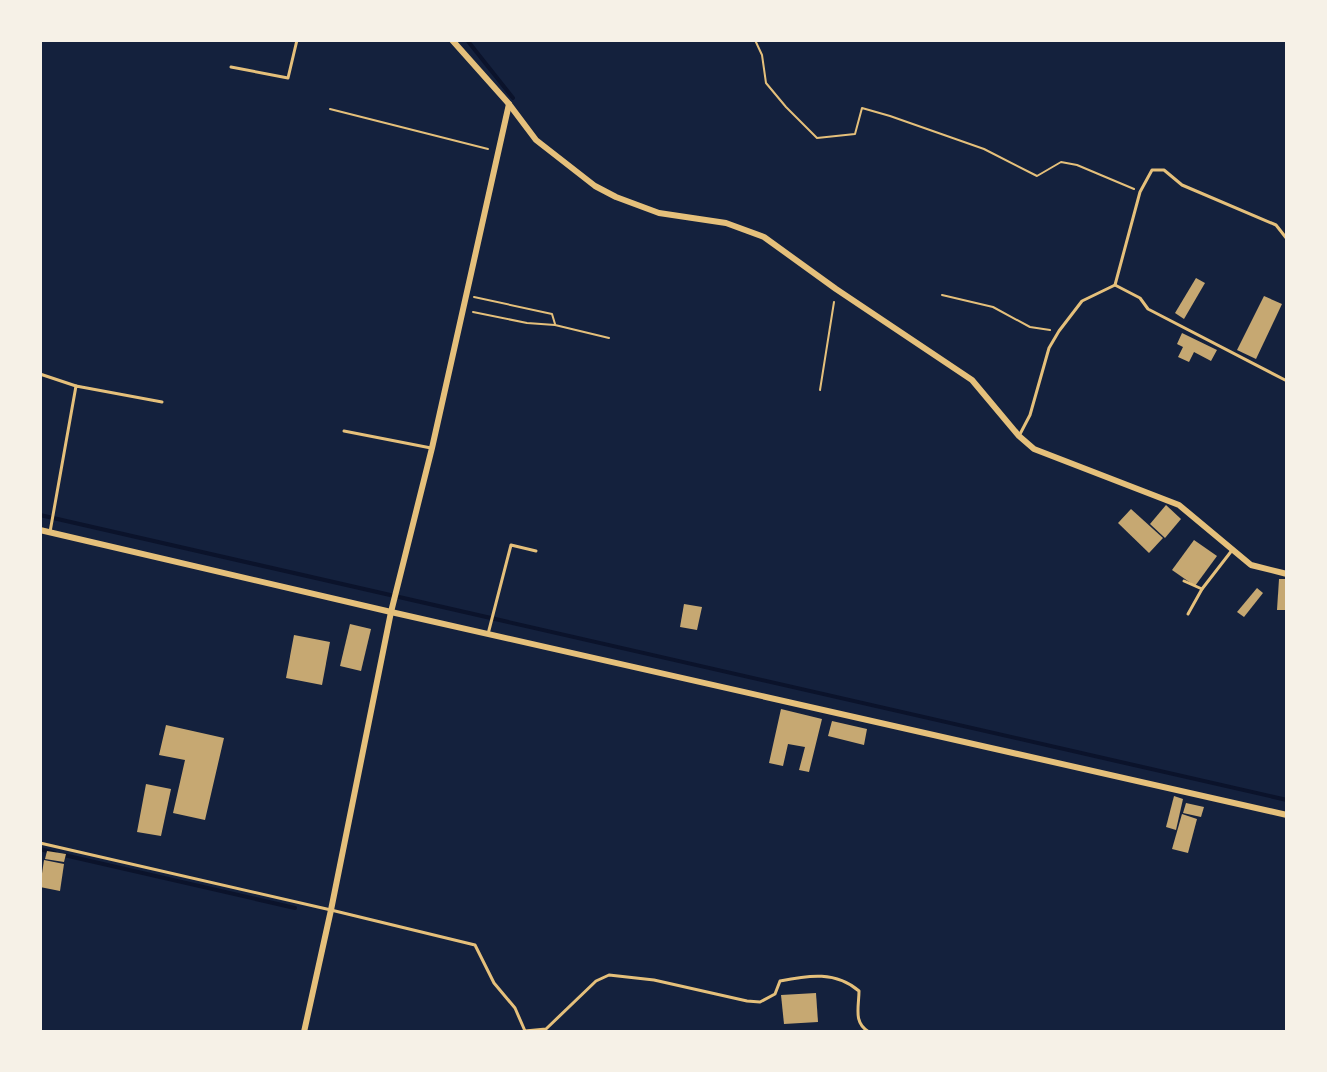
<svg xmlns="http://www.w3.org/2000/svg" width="1327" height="1072" viewBox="0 0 1327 1072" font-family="Signika,sans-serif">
  <rect width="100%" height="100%" fill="#14213d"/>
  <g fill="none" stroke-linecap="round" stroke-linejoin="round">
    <g stroke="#0b132b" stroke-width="4">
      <polyline points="467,40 513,98"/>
      <polyline points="40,515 1287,800"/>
      <polyline points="40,849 55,853"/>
      <polyline points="64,855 295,908"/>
    </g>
  </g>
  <g fill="#c6a872">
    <polygon points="1196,278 1205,283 1184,319 1175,313"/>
    <polygon points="1264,296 1282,304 1256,359 1237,350"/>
    <polygon points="1182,333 1217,350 1211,361 1194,352 1189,362 1178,357 1183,347 1177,344"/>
    <polygon points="1166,505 1181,519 1165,538 1150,524"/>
    <polygon points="1131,509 1163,538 1149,553 1118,523"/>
    <polygon points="1194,540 1217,556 1195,586 1172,570"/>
    <polygon points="1279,579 1287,579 1286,610 1277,610"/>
    <polygon points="1257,588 1263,593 1244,617 1237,612"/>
    <polygon points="684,604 702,607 697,630 680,627"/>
    <polygon points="350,624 371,629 361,671 340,666"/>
    <polygon points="294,635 330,642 322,685 286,678"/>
    <polygon points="781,709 822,719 809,772 799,770 805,747 788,744 783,766 769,763"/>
    <polygon points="832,721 867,729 864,745 828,736"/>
    <polygon points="166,725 224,738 205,820 173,813 185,760 159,755"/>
    <polygon points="146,784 171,789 161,836 137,832"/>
    <polygon points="1174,796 1183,799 1176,830 1166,827"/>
    <polygon points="1186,803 1204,807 1201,817 1183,813"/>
    <polygon points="1182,814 1197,819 1188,853 1172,849"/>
    <polygon points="47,851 66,854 64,862 45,859"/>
    <polygon points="44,860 64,864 60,891 40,887"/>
    <polygon points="816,993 818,1022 784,1024 781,995"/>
  </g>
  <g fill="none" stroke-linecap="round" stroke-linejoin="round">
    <g stroke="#e5c07b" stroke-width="2">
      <polyline points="755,40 762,55 766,83 786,107 817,138 855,134 862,108 890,116 984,149 1037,176 1061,162 1077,165 1134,189"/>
      <polyline points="330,109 488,149"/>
      <polyline points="942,295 993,307 1030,327 1050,330"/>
      <polyline points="474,297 552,314 555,324"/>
      <polyline points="473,312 527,323 555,325 609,338"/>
      <polyline points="820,390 834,302"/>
    </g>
    <g stroke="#e5c07b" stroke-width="3">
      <polyline points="231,67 288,78 297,40"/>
      <polyline points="1115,285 1140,298 1148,309 1287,381"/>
      <polyline points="40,374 76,386"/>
      <polyline points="344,431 431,448"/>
      <polyline points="1019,436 1030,415 1049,348 1059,331 1082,301 1115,285 1140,192 1152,170 1164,170 1182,185 1276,225 1287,239"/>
      <polyline points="50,532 76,386 162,402"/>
      <polyline points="1184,581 1202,589"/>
      <polyline points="1188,614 1202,589 1233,549"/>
      <polyline points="488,634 511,545 536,551"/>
      <path d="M40,843L331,910L475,945L494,983L515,1008L525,1031L546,1029L596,981L609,975L654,980L747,1001L760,1002L775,994L780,981C809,975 836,971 859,991C859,1007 853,1023 869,1032"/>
    </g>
    <g stroke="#e5c07b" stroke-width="6">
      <polyline points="452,40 509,104 536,140 595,186 616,197 659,213 726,223 764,237 836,289 972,380 1019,436 1034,449 1179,505 1251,565 1287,574"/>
      <polyline points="40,530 391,612 1287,815"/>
      <polyline points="304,1032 331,910 391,612 432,448 509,104"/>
    </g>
  </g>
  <rect width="1327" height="1072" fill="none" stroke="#f6f1e7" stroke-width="84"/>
</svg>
